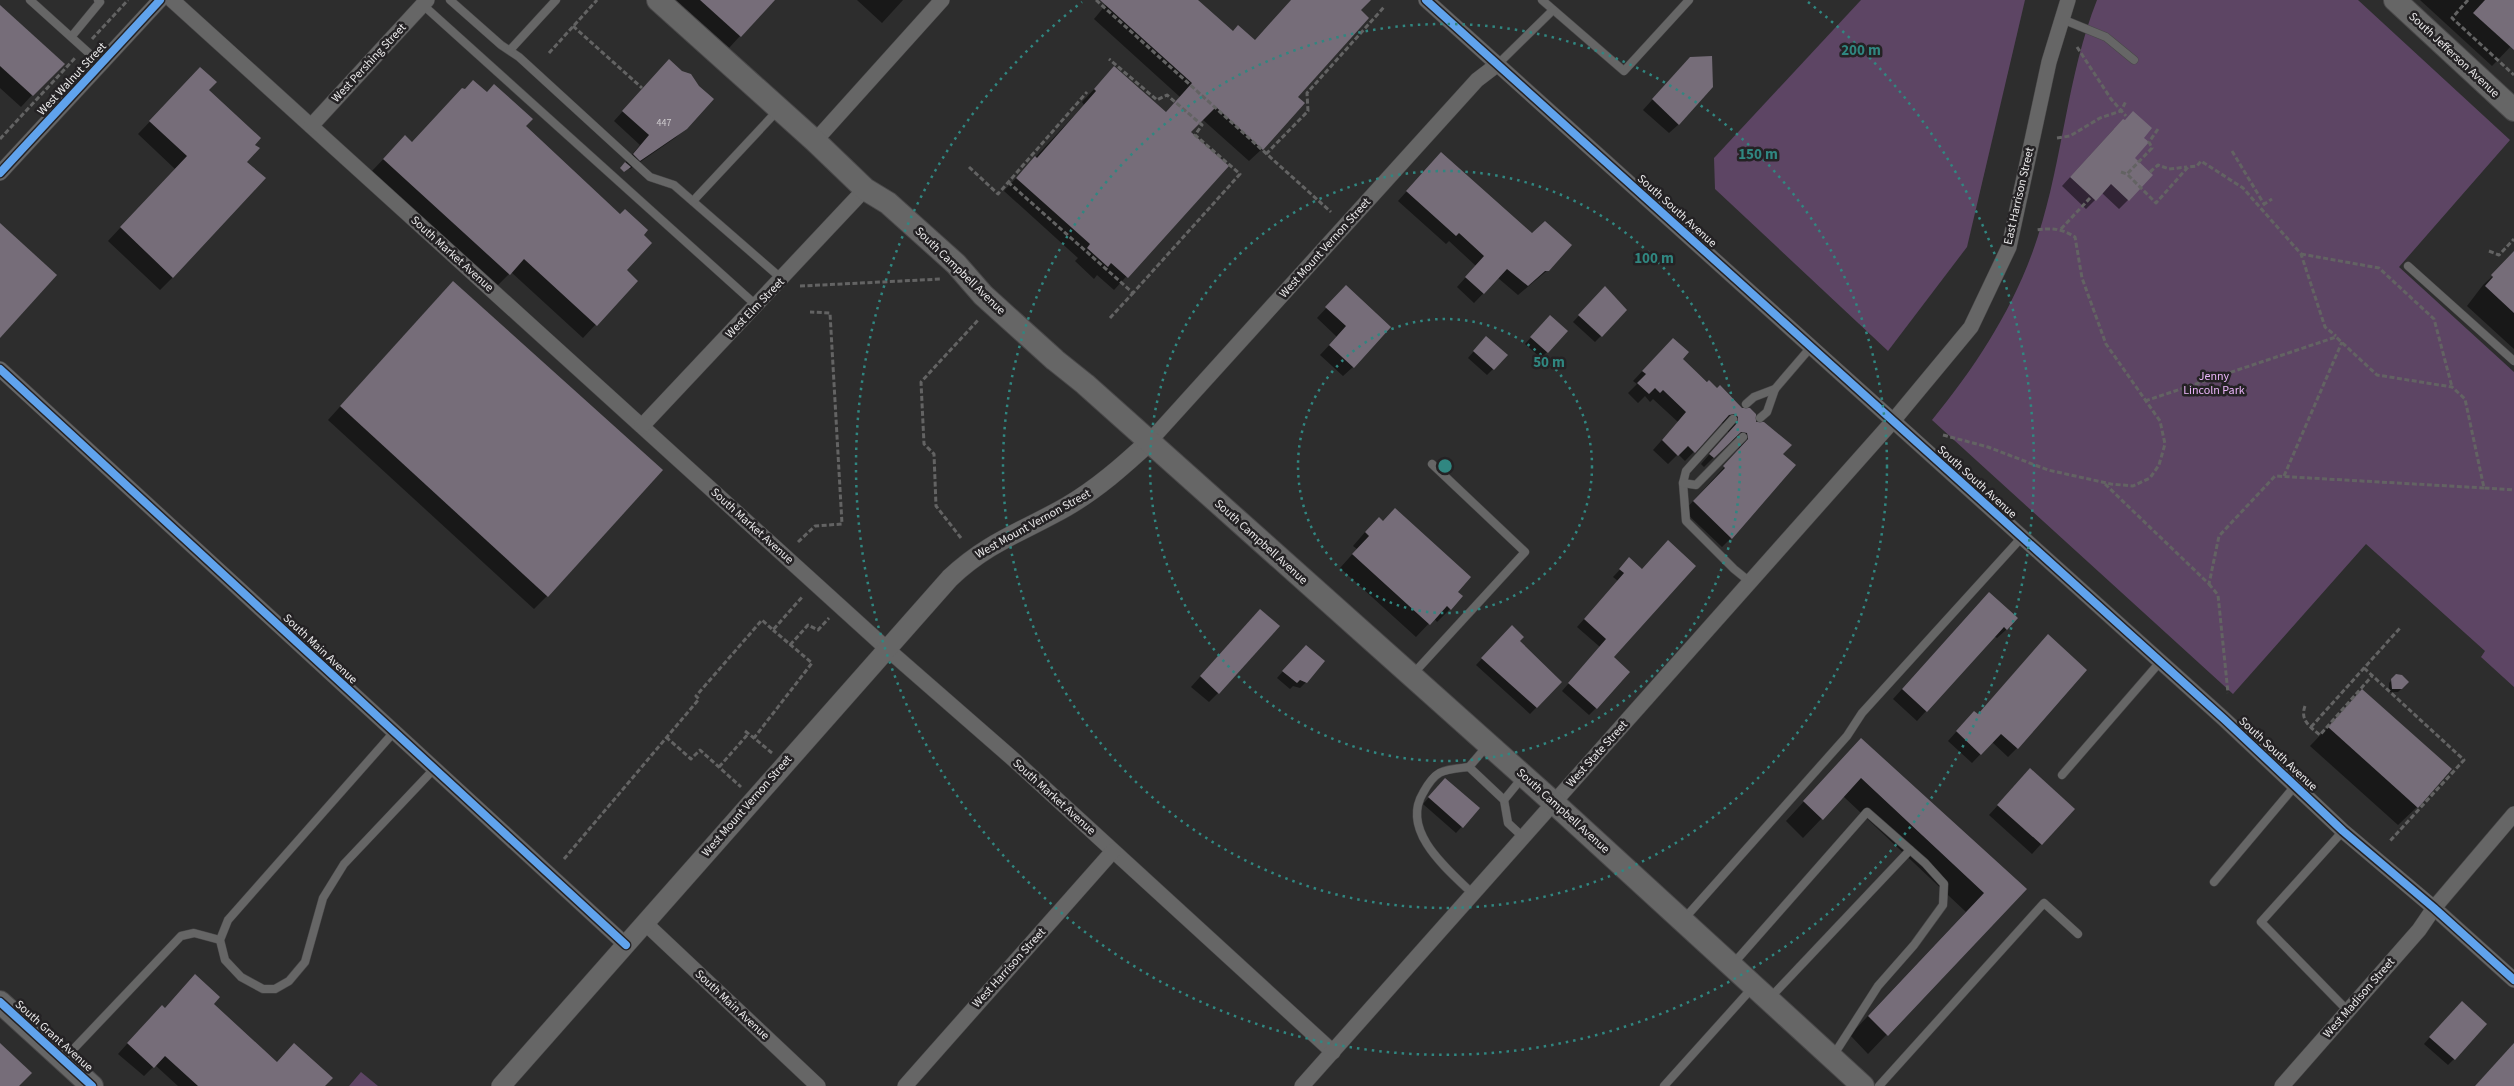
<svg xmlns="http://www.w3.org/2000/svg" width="2514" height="1086" viewBox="0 0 2514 1086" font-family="'Source Sans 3',sans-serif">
  <rect width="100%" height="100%" fill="#2d2d2d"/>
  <g fill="#5d4564">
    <polygon points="1861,0 2025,0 1967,247 1888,351 1715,189 1714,158"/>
    <path d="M2097,0H2358L2510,140L2399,267L2514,372V687L2481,657L2485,651L2366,544L2233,694L1932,420C1977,365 2016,305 2038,236C2063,159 2067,76 2097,0Z"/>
    <polygon points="361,1072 378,1086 349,1086"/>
  </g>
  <g fill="#0007">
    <polygon points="674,0 773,0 729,48"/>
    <polygon points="857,0 903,0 882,23"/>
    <polygon points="1108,0 1196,0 1232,33 1255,41 1292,0 1364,0 1359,10 1296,97 1262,149 1249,161 1202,119 1190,132 1227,166 1114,290 1097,275 1094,279 1075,261 1078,258 1004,191 1084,105 1082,102 1102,81 1165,114 1180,97 1094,19 1109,1"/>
    <polygon points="2420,0 2514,0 2514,43 2492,66"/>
    <polygon points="0,6 32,95 21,107 0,88"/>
    <polygon points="669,60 686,128 675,138 630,169 624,164 640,145 614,121"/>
    <polygon points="1681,68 1679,124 1669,133 1643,110"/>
    <polygon points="188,82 207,90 254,145 173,277 160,290 108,241 175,169 138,134"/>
    <polygon points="524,126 642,235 625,270 636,281 583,338 511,272 496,287 371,172 392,150 412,143"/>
    <polygon points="2114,129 2142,138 2133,158 2128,200 2119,209 2102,193 2086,209 2062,186"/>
    <polygon points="1432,163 1532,235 1548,270 1518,295 1498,278 1474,303 1457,287 1476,266 1449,241 1446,244 1398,201"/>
    <polygon points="2514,256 2514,349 2467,306 2483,285"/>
    <polygon points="1346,287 1353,367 1343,376 1320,355 1337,337 1317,318"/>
    <polygon points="1599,294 1626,310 1595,342 1573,322"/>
    <polygon points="441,295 547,596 534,609 328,420"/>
    <polygon points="1544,323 1547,352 1541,358 1525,344"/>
    <polygon points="1480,344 1493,369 1487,375 1468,358"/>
    <polygon points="1663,349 1681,359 1755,423 1781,454 1731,538 1722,547 1684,511 1738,452 1739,445 1734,440 1729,442 1704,467 1701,464 1728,433 1728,425 1721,423 1685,461 1678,454 1668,464 1653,450 1678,422 1653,399 1650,402 1645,396 1638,403 1628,393 1637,384 1633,381"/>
    <polygon points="1383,522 1456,592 1450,609 1437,622 1434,618 1416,637 1340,568 1357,549 1353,546 1366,531"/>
    <polygon points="1630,559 1641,570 1695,566 1612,657 1596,708 1589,715 1562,691 1600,647 1577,627 1618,581 1613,577"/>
    <polygon points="1980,603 2007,629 1997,638 1994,636 1917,721 1893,699"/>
    <polygon points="1251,620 1218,693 1209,702 1191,687"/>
    <polygon points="1512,627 1518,641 1561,682 1530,714 1476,665"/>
    <polygon points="2039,645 2017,748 2008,757 1992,742 1972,763 1948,741 1965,722 1977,715"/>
    <polygon points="1300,652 1306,682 1300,688 1293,686 1290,689 1277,678"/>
    <polygon points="2396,676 2408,682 2398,692 2389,692 2389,683"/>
    <polygon points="2363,690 2417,807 2398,825 2310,746"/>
    <polygon points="1843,759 2025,889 1868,1054 1850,1035 1966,912 1843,796 1803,838 1786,821"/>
    <polygon points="2021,780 2041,844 2032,854 1989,815"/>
    <polygon points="1439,786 1478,809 1456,833 1423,804"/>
    <polygon points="212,1004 277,1063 324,1086 178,1086 155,1065 144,1076 118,1054 152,1016 164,1009"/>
    <polygon points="2455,1009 2454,1059 2448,1065 2424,1044"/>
  </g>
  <g fill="#766d79">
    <polygon points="700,0 775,0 741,37"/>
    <polygon points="1100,0 1198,0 1233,31 1238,25 1255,40 1291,0 1371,0 1361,10 1369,18 1298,97 1305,103 1263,150 1216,107 1191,132 1229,166 1128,278 1111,263 1108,267 1087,248 1090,244 1016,178 1035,156 1037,158 1096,91 1094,89 1114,66 1166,112 1192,83"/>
    <polygon points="2485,0 2514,0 2514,50 2473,13"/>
    <polygon points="0,5 65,64 33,96 0,66"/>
    <polygon points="1712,56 1713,87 1679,125 1652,99 1690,57"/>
    <polygon points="669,59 682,71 691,74 699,86 714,99 687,129 640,161 633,154 649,135 622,111"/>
    <polygon points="200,67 217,82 209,90 261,138 255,145 260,148 247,162 266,178 173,278 120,227 187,156 149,121"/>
    <polygon points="473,80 487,92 494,84 533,119 526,126 620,214 625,209 648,230 644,235 652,243 627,270 638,281 597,326 524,259 510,275 383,159 405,135 412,142 462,88 465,89"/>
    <polygon points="2133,111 2152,128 2144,138 2149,142 2135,158 2153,175 2129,201 2111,184 2096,201 2070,177 2123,119 2125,120"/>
    <polygon points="1441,152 1532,233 1545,221 1572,245 1549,271 1545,271 1528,286 1507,269 1484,294 1465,277 1484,256 1459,233 1456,236 1406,191"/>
    <polygon points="625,162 631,167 624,172 620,168"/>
    <polygon points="0,223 57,275 0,338"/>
    <polygon points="2514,251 2514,313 2485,286 2493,277 2491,275"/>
    <polygon points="453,281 663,470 548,597 340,406"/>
    <polygon points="1346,285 1391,327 1354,368 1329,345 1346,326 1325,307"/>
    <polygon points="1605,286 1627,310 1602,337 1578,315"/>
    <polygon points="1550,315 1568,331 1548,353 1530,337"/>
    <polygon points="1486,336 1508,355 1494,370 1473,351"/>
    <polygon points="1673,338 1689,352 1683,359 1707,382 1709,380 1717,388 1720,385 1742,408 1750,408 1756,414 1756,422 1764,422 1792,445 1783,454 1796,465 1732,539 1693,501 1725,468 1723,466 1748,439 1747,433 1741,432 1714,458 1709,454 1737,423 1738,417 1735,414 1729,415 1695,453 1688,446 1678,456 1662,440 1686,412 1663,390 1660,393 1655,388 1649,394 1637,383 1646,374 1642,371"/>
    <polygon points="1395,508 1471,577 1458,592 1463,596 1451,610 1447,606 1430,625 1352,554 1369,536 1365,532 1379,517 1383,521"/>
    <polygon points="1668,540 1696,566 1614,657 1630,672 1597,709 1568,683 1606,639 1584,619 1624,573 1619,569 1629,557 1642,569"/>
    <polygon points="1989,592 2018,618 2007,630 2004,627 1927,712 1902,689"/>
    <polygon points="1260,609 1280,626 1219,694 1200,676"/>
    <polygon points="1512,625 1524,637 1520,641 1562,682 1537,708 1481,658"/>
    <polygon points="2048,634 2087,670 2018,749 2001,734 1981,755 1956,731 1974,711 1978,714"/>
    <polygon points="1306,645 1325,661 1307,683 1300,680 1297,683 1282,671"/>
    <polygon points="2396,674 2402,675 2409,682 2402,689 2392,689 2391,679"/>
    <polygon points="2362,689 2452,769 2418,808 2328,727"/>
    <polygon points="1861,738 2027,889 1888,1036 1868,1016 1984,893 1861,778 1823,820 1803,801"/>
    <polygon points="2030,768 2075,809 2042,845 1997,805"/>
    <polygon points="1445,778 1480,808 1463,828 1428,797"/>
    <polygon points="195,974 220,997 214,1004 277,1062 294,1043 333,1078 325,1086 198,1086 165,1056 154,1068 127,1043 162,1005 165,1008"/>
    <polygon points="2462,1001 2487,1024 2455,1060 2429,1037"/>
    <polygon points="0,1043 32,1073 19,1086 0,1086"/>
    <polygon points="2514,1043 2514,1086 2475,1086"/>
  </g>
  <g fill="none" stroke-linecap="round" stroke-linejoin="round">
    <g stroke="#494849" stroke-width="9">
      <g id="service">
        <polyline points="30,0 101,64"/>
        <polyline points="450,0 501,45 519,57 650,177 674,185 782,279"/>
        <polyline points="1542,0 1624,71 1689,0"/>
        <polyline points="423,5 757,306"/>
        <polyline points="2062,19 2106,37 2134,60"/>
        <polyline points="72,36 100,2 98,0"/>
        <polyline points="510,50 556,0"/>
        <polyline points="1498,64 1553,10"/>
        <polyline points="693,201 779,109"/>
        <polyline points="2408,266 2514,361"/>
        <polyline points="1746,404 1754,397 1775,389"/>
        <polyline points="1760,418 1767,412 1775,389 1811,347"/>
        <polyline points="1733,419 1686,471 1683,483 1686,521 1734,569 1750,582"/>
        <polyline points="1683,483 1696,485 1743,437"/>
        <polyline points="1413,674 1525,552 1432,464"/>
        <polyline points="394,732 228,920 220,940 225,960 241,977 263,989 275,989 289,981 305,962 323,898 344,864 434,769"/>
        <polyline points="1487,746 1469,767 1504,800 1508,823 1523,837"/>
        <path d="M1469,767C1443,770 1436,769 1423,793C1400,831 1448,870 1473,894"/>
        <polyline points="2062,775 2160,662"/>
        <polyline points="1504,800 1522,778"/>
        <polyline points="2343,831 2261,922 2348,1011"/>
        <polyline points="2214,882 2295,786"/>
        <polyline points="1684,919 1847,736 1862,713 2022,537"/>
        <polyline points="1733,964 1867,812 1925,863 1944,884 1943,905 1914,945 1878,986 1833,1056"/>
        <polyline points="1770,998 1910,850"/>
        <polyline points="65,1058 181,936 194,933 220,940"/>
        <polyline points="1664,1086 1753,987"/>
        <polyline points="1879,1086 2044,903 2078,934"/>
      </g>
    </g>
    <g stroke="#494849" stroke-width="16">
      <g id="minor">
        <polyline points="172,0 886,648 1013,759 1333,1052"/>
        <polyline points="1426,0 2224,719 2343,831 2434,908 2514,980"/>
        <polyline points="311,126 427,0"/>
        <polyline points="815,141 942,0"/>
        <polyline points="0,173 160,0"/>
        <polyline points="0,369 626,945"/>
        <polyline points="642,426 865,189"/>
        <polyline points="1149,442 1477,80 1498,64"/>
        <polyline points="645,923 818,1086"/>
        <polyline points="905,1086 1113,851"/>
        <polyline points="1302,1086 1893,421 1971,327 2009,247 2049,62 2068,0"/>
        <polyline points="2282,1086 2419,930 2434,908 2514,814"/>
      </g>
    </g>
    <g stroke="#494849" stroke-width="20">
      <path id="tertiary" d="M501,1086L950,578C988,542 1022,532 1066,507C1097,489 1123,466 1149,442"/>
    </g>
    <g stroke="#494849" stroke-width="24">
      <g id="secondary">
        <polyline points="658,0 815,141 865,189 888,203 956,264 983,295 1055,360 1085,384 1554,803 1863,1086"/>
        <polyline points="2395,0 2514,110"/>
        <polyline points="0,1002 92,1086"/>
      </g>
    </g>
    <g stroke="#636363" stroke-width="3" stroke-dasharray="5 2.5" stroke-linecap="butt">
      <polyline points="1096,0 1331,212"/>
      <polyline points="2468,0 2452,18 2514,75"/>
      <polyline points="573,26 642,88"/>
      <polyline points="92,39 128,0"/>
      <polyline points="2077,47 2111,99 2126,116"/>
      <polyline points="549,53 597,0"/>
      <polyline points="2158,129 2149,142 2152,148 2127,174 2156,203 2188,167 2197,166 2201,161 2243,188 2301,254 2325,327 2336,336"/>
      <polyline points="2057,138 2070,136 2100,118 2121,111 2126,101"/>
      <polyline points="0,139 76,57"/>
      <polyline points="2232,151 2264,204"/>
      <polyline points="1266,154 1308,111 1307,93 1385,6"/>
      <polyline points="969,167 998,194 1087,92"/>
      <polyline points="2121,172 2127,174"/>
      <polyline points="2150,172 2158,165 2169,169 2187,167"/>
      <polyline points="1008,182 1133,293 1240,174 1195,135 1202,125 1167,95 1157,100 1109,59"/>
      <polyline points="2263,205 2272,199"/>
      <polyline points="2061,229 2090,198"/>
      <polyline points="2489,251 2499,255 2514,239"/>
      <polyline points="2301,254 2379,268 2434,319 2452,387"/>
      <polyline points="800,286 941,279"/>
      <polyline points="1110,318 1133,293"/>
      <polyline points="2145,401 2336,337 2377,375 2452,387 2465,399 2484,488 2514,490"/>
      <path d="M1943,435L1988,447L2048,470L2111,484L2133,486L2150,478L2159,465L2165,444L2160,421L2106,344L2082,278L2075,237C2060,228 2052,228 2035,230"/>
      <polyline points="2284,476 2342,342"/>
      <polyline points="2105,484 2209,584 2219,536 2275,476 2484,488"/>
      <polyline points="961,538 936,506 934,454 924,444 921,382 979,319"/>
      <polyline points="798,542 815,526 842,524 830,313 810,312"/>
      <polyline points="2209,584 2218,595 2228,693"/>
      <polyline points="790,645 808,625 818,630 829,618"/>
      <polyline points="2364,668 2464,760 2390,841"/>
      <path d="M2305,706C2300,720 2309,726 2320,735L2372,676"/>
      <polyline points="2311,727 2400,628"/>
      <polyline points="745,731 754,738"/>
      <polyline points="666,737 691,759 700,750 741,787"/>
      <polyline points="772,753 754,738 812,663 773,630"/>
      <polyline points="719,767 749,733"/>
      <polyline points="564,859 699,699 696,696 762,620 773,630 803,596"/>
    </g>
    <use href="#service" stroke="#666" stroke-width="8"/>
    <use href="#minor" stroke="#666" stroke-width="15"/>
    <use href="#tertiary" stroke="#666" stroke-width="19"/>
    <use href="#secondary" stroke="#666" stroke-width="22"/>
    <g stroke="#242224" stroke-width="11">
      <g id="cycleway">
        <polyline points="1426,0 2224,719 2343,831 2434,908 2514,980"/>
        <polyline points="0,173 160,0"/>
        <polyline points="0,369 626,945"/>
        <polyline points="0,1002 92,1086"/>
      </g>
    </g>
    <use href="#cycleway" stroke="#60a3ed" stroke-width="8"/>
  </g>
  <g fill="none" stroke="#308781" stroke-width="2.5" stroke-dasharray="2.5 5">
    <circle cx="1445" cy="466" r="147"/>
    <circle cx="1445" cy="466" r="295"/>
    <circle cx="1445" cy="466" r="442"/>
    <path d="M1808 2A589 589 0 1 1 1082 2"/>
  </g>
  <g text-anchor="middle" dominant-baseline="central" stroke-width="5" stroke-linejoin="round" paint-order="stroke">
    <g font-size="10" fill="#cecbce">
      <text x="664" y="123">447</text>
    </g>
    <g font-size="12" fill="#ebeaeb" stroke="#242224">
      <text transform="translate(2454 55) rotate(43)">South Jefferson Avenue</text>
      <text transform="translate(369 63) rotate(-47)">West Pershing Street</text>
      <text transform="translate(72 79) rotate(-47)">West Walnut Street</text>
      <text transform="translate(2019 196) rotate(-77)">East Harrison Street</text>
      <text transform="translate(1677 211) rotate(42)">South South Avenue</text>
      <text transform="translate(1325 248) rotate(-48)">West Mount Vernon Street</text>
      <text transform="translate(452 254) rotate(42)">South Market Avenue</text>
      <text transform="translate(960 271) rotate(44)">South Campbell Avenue</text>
      <text transform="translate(755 308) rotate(-46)">West Elm Street</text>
      <text transform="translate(1977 482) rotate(42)">South South Avenue</text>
      <text transform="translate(1033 524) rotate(-29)">West Mount Vernon Street</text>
      <text transform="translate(752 526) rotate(42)">South Market Avenue</text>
      <text transform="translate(1261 542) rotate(42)">South Campbell Avenue</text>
      <text transform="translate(320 649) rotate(43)">South Main Avenue</text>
      <text transform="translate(1597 754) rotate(-48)">West State Street</text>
      <text transform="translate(2278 754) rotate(43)">South South Avenue</text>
      <text transform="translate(1054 797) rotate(42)">South Market Avenue</text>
      <text transform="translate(747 806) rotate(-49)">West Mount Vernon Street</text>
      <text transform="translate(1563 811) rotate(42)">South Campbell Avenue</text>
      <text transform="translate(1009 968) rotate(-48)">West Harrison Street</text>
      <text transform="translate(2359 998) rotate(-49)">West Madison Street</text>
      <text transform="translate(732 1005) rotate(43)">South Main Avenue</text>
      <text transform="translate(54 1036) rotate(42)">South Grant Avenue</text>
    </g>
    <g font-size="12" fill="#ebb6fa" stroke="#242224">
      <text x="2214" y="376">Jenny<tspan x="2214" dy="14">Lincoln Park</tspan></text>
    </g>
  </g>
  <circle cx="1445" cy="466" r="8" fill="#308781" stroke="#242224" stroke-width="2.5"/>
  <g font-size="15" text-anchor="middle" font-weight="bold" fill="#308781" stroke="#242224" stroke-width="5" stroke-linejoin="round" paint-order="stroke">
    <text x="1861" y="55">200 m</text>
    <text x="1758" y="159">150 m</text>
    <text x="1654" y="263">100 m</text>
    <text x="1549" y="367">50 m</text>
  </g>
</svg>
